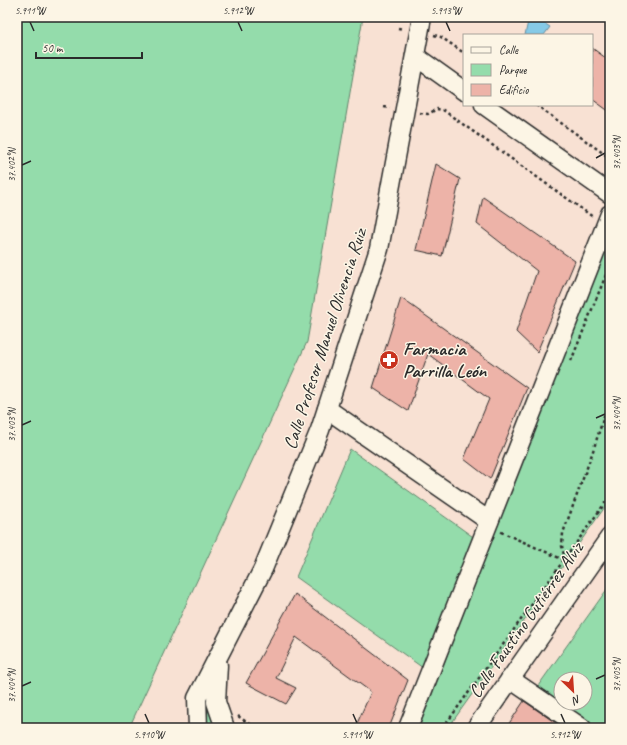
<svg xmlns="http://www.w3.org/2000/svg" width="627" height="745" viewBox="0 0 627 745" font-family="Caveat,sans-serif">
  <rect width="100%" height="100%" fill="#f8e1d3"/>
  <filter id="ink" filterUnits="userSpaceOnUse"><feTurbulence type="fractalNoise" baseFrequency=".025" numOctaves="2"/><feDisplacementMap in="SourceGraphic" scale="8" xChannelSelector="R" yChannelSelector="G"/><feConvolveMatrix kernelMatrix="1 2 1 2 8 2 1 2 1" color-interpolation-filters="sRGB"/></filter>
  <g filter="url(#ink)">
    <g fill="#94dcab" stroke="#60846b">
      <polygon points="17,17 363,17 307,342 129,728 17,728"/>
      <polygon points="607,241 610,242 610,500 448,728 419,728"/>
      <polygon points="350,449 476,539 423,668 296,577"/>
      <polygon points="610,585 610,728 597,728 562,703 585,703 585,679 561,679 561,702 538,686"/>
      <polygon points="207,702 209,703 216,728 207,728 205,703"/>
    </g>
    <polygon fill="#86cae7" stroke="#628a9c" points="529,17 542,17 541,21 550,27 544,35 525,35"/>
    <g fill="#edb3a8" stroke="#2b2b2b">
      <polygon points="592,48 610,61 610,112 592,99"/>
      <polygon points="436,164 460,179 442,256 416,250"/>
      <polygon points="483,197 575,261 537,352 516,332 537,271 477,224"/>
      <polygon points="401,298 527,388 490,479 464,459 489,399 428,354 408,411 373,388"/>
      <polygon points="295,594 408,680 389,728 355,728 371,692 296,637 276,678 296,688 286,704 246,683"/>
      <polygon points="524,701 563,728 506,728"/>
    </g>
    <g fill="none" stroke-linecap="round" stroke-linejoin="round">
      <g stroke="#2b2b2b" stroke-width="21">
        <g id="minor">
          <polyline points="415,56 464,91"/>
          <polyline points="484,105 610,194"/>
          <polyline points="327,409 489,521"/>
          <polyline points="218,665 216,702 225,728"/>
          <polyline points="510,679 582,728"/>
          <polyline points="198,728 197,698 263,569 320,430 379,249 422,17"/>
          <polyline points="408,728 610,214"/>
          <polyline points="476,728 610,537"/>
        </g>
      </g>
      <g stroke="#2b2b2b" stroke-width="2.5" stroke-dasharray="3 3" stroke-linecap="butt">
        <polyline points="398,28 403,29"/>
        <polyline points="434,35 441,37 464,53"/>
        <polyline points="536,105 610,158"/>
        <polyline points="384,107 390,108"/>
        <polyline points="420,113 428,114 437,109 443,110 593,217"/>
        <polyline points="571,361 610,265"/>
        <polyline points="501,532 564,560"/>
        <polyline points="565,560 562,546 563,533 592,454 605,413 610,409"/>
        <polyline points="238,716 255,728"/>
        <polyline points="443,728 610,496"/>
      </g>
      <use href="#minor" stroke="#fcf5e5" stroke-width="18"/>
    </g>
  </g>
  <path fill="none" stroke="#2b2b2b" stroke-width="1.5" d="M30,22L34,31M238,22L242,31M446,22L450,31M596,158L605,153M22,165L31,161M596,418L605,414M22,425L31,421M596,679L605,675M22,686L31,682M145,714L149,723M353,714L357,723M561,714L565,723"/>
  <defs>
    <g id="pharmacy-disc" transform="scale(1)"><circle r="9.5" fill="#c8321e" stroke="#fcf5e5"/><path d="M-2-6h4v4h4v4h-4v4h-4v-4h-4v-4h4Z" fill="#fff"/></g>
  </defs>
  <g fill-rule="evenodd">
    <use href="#pharmacy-disc" x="389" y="360"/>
  </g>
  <g text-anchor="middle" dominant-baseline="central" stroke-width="3" stroke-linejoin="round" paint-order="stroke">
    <g font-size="19" fill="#2b2b2b" stroke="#fcf5e5">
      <text transform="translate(325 339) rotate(-72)">Calle Profesor Manuel Olivencia Ruiz</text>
      <text transform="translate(526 620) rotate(-55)">Calle Faustino Gutiérrez Alviz</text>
    </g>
    <g font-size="19" font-weight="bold" fill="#2b2b2b" stroke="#fcf5e5" text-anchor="start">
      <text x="403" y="349">Farmacia<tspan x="403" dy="22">Parrilla León</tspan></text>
    </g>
  </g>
  <rect width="627" height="745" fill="none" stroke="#fcf5e5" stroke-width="44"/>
  <rect x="463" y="34" width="130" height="72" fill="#fcf5e5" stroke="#a8a49b"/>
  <rect x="471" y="47" width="20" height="6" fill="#fcf5e5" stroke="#a8a49b"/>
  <text x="499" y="54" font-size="12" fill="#2b2b2b">Calle</text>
  <rect x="471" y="64" width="20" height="12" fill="#94dcab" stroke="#a8a49b"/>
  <text x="499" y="74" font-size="12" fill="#2b2b2b">Parque</text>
  <rect x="471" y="84" width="20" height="12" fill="#edb3a8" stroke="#a8a49b"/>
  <text x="499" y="94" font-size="12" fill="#2b2b2b">Edificio</text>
  <g transform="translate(573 691) rotate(155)"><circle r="19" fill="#fcf5e5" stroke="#a8a49b"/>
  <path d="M0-3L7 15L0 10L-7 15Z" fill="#c8321e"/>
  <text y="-6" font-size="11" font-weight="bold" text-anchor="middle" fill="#2b2b2b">N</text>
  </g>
  <path d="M36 52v6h106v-6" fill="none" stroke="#2b2b2b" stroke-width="2"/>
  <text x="42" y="52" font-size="12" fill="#2b2b2b" stroke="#fcf5e5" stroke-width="3" paint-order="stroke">50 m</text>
  <rect x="22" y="22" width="583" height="701" fill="none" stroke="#2b2b2b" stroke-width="1.5"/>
  <g font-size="10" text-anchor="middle" fill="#2b2b2b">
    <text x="30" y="14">5.911°W</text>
    <text x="238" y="14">5.912°W</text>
    <text x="446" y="14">5.913°W</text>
    <text transform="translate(616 153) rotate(-90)" y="4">37.403°N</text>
    <text transform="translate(11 165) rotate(-90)" y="4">37.402°N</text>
    <text transform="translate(616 414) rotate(-90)" y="4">37.404°N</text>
    <text transform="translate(11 425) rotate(-90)" y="4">37.403°N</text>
    <text transform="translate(616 675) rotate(-90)" y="4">37.405°N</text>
    <text transform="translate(11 686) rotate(-90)" y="4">37.404°N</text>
    <text x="149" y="738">5.910°W</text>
    <text x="357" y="738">5.911°W</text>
    <text x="565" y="738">5.912°W</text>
  </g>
</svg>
